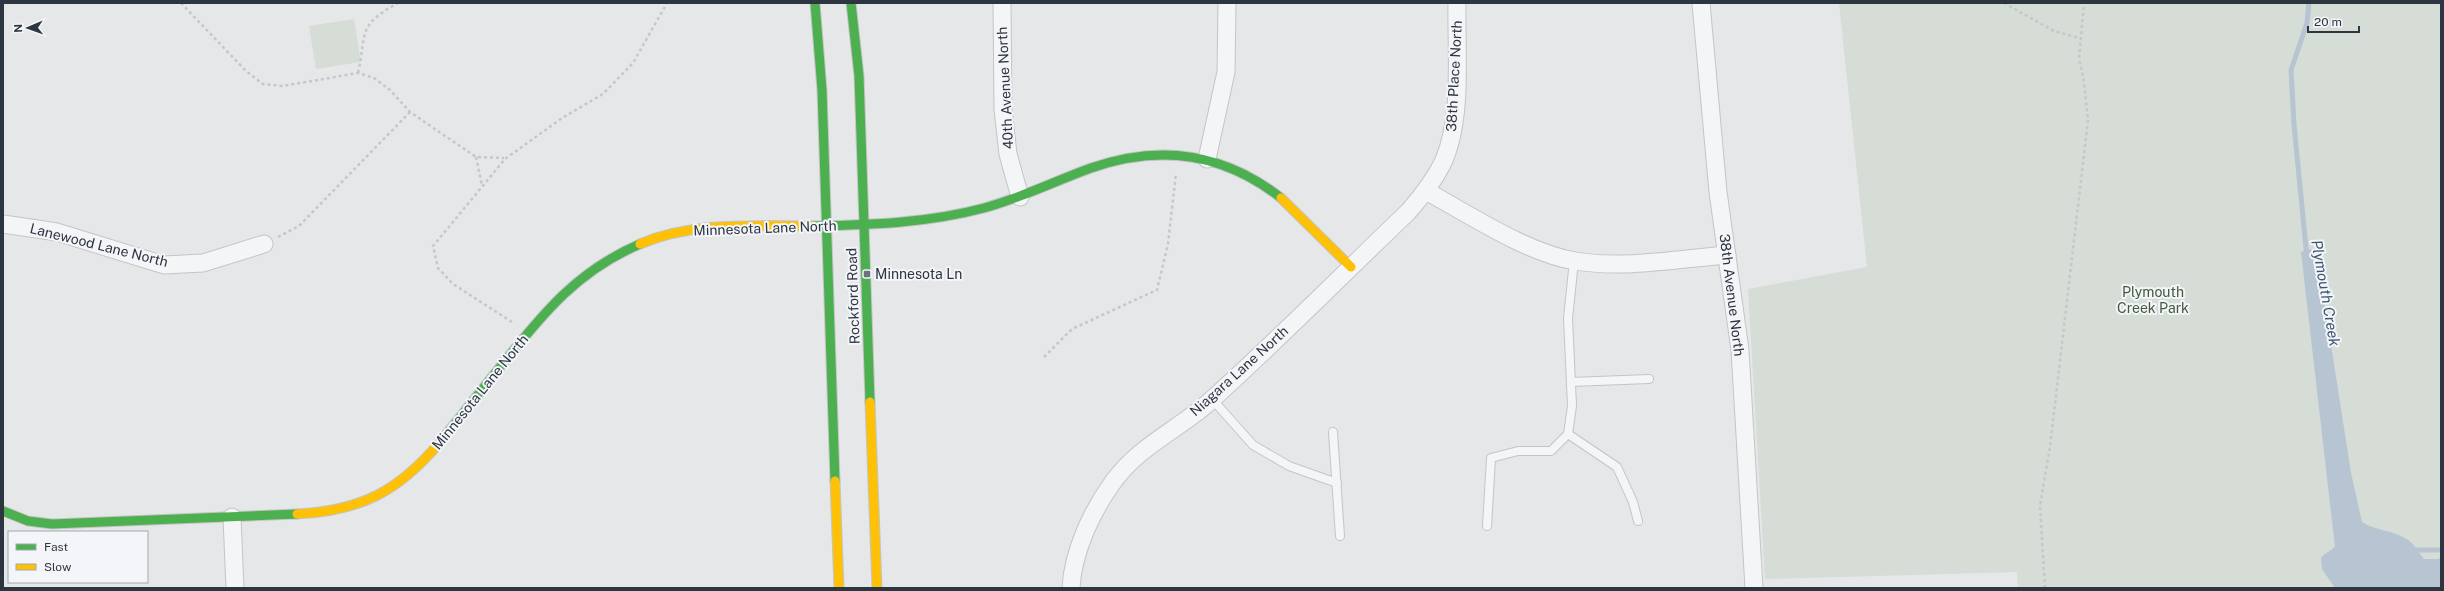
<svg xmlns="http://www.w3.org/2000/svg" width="2444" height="591" viewBox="0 0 2444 591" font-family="'Public Sans',sans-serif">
  <rect width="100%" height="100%" fill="#e5e7e9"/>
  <g fill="#d6dcd6">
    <polygon points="1839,3 2441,3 2441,588 2018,588 2017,572 1765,579 1748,289 1867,267"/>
    <polygon points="354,19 361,62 316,69 309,26"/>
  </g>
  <path fill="#b6c5d1" d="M2316,248L2351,473L2362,522C2376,531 2394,530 2408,540C2414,544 2419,553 2424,559H2439L2441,555V588H2335L2322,569L2321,557L2335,547L2301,252Z"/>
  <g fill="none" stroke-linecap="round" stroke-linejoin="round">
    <g stroke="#b6c5d1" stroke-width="5">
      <polyline points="2307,258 2294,125 2291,70 2307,23 2309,3"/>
      <polyline points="2410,550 2441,550"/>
    </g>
    <g stroke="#c3c5c7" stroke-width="10">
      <g id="lane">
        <polyline points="1571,382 1649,379"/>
        <polyline points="1212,399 1253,445 1289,466 1337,483"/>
        <polyline points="1333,432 1340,536"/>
        <polyline points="1568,434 1617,467 1633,502 1638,521"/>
        <polyline points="1487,526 1491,458 1518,451 1551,451 1568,434 1572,406 1568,318 1574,261"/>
      </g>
    </g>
    <g stroke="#c3c5c7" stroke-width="19">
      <g id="street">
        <polyline points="1002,3 1003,109 1008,154 1020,197"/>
        <polyline points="1701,3 1718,192 1740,350 1754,588"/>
        <polyline points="1207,159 1226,72 1227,3"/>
        <path d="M1426,191C1470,215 1527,253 1575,261C1625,269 1677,259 1727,255"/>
        <polyline points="3,224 57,232 164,265 203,263 264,244"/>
        <polyline points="232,517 235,588"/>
        <path d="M1071,588C1073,551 1092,511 1113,482C1139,446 1176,431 1208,403C1276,342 1341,276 1408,212C1422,196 1435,180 1444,160C1463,115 1456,52 1457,3"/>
      </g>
    </g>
    <g stroke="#c3c5c7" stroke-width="11">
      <g id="fast">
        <polyline points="815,3 822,90 835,481"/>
        <polyline points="851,3 859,76 870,402"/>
        <path d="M813,226C870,225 928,223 984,208C1021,198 1055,181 1091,168C1160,144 1224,153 1281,198"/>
        <path d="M440,442C462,415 483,388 505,361C545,311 579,270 640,244"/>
        <polyline points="3,511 28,521 52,524 297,514"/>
      </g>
    </g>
    <g stroke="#c3c5c7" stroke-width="11">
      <g id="slow">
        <polyline points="1281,198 1351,267"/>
        <path d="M640,244C694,221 755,226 813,226"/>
        <polyline points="870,402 877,588"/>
        <polyline points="835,481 839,588"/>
        <path d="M297,514C361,511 399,491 440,442"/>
      </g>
    </g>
    <g stroke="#c5c7c9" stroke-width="2.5" stroke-dasharray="3 3" stroke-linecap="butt">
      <polyline points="181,3 246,71 263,84 283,86 358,73 374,78 390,90 410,112 476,157 504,158"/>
      <polyline points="2004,3 2054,31 2079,38"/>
      <path d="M358,73C367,33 356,26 398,3"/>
      <polyline points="476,157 482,186"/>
      <polyline points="278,237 299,226 410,112"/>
      <polyline points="512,322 453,284 438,268 433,246 505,159 562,118 603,94 633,63 667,3"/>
      <polyline points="1044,357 1072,329 1157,290 1168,244 1176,173"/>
      <polyline points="2045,588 2040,506 2050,447 2088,120 2084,82 2079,59 2084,3"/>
    </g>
    <use href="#lane" stroke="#f4f5f6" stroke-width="8"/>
    <use href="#street" stroke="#f4f5f6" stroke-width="17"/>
    <use href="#fast" stroke="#4caf50" stroke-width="9"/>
    <use href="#slow" stroke="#ffc107" stroke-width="9"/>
  </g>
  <rect fill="#6d737c" stroke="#f3f5f8" stroke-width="1.5" x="863" y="270" width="8" height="8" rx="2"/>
  <g text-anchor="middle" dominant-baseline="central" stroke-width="4" stroke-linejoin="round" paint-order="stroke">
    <g font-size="14" fill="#2d3541" stroke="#f3f5f8">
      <text transform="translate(1454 76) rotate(-87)">38th Place North</text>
      <text transform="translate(1005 88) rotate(-93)">40th Avenue North</text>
      <text transform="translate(765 228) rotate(-2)">Minnesota Lane North</text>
      <text transform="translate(99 245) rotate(14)">Lanewood Lane North</text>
      <text transform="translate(1732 295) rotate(83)">38th Avenue North</text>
      <text transform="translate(853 296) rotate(-92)">Rockford Road</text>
      <text transform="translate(1239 371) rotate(-42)">Niagara Lane North</text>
      <text transform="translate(480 392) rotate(-51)">Minnesota Lane North</text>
    </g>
    <g font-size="14" fill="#2d3541" stroke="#f3f5f8" text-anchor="start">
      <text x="875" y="274">Minnesota Ln</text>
    </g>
    <g font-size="14" fill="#435b3b" stroke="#f3f5f8">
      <text x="2153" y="292">Plymouth<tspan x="2153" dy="16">Creek Park</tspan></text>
    </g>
    <g font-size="15" font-style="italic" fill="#3b5671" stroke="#f3f5f8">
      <text transform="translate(2326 293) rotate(80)">Plymouth Creek</text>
    </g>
  </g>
  <rect width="2444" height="591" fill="none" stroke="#2d3541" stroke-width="8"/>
  <rect x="8" y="531" width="140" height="52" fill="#f3f5f8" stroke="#a4a8af"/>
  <rect x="16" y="544" width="20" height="6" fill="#4caf50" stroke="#a4a8af"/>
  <text x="44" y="551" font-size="12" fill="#2d3541">Fast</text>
  <rect x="16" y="564" width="20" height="6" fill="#ffc107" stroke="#a4a8af"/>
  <text x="44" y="571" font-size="12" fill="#2d3541">Slow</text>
  <g transform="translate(28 28) rotate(268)" stroke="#f3f5f8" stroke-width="3" paint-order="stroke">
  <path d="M0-3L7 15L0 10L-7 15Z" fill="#2d3541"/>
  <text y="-6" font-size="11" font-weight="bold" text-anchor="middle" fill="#2d3541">N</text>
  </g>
  <path d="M2308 26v6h51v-6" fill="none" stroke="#2d3541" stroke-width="2"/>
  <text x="2314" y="26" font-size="12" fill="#2d3541" stroke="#f3f5f8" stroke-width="3" paint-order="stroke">20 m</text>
</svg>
